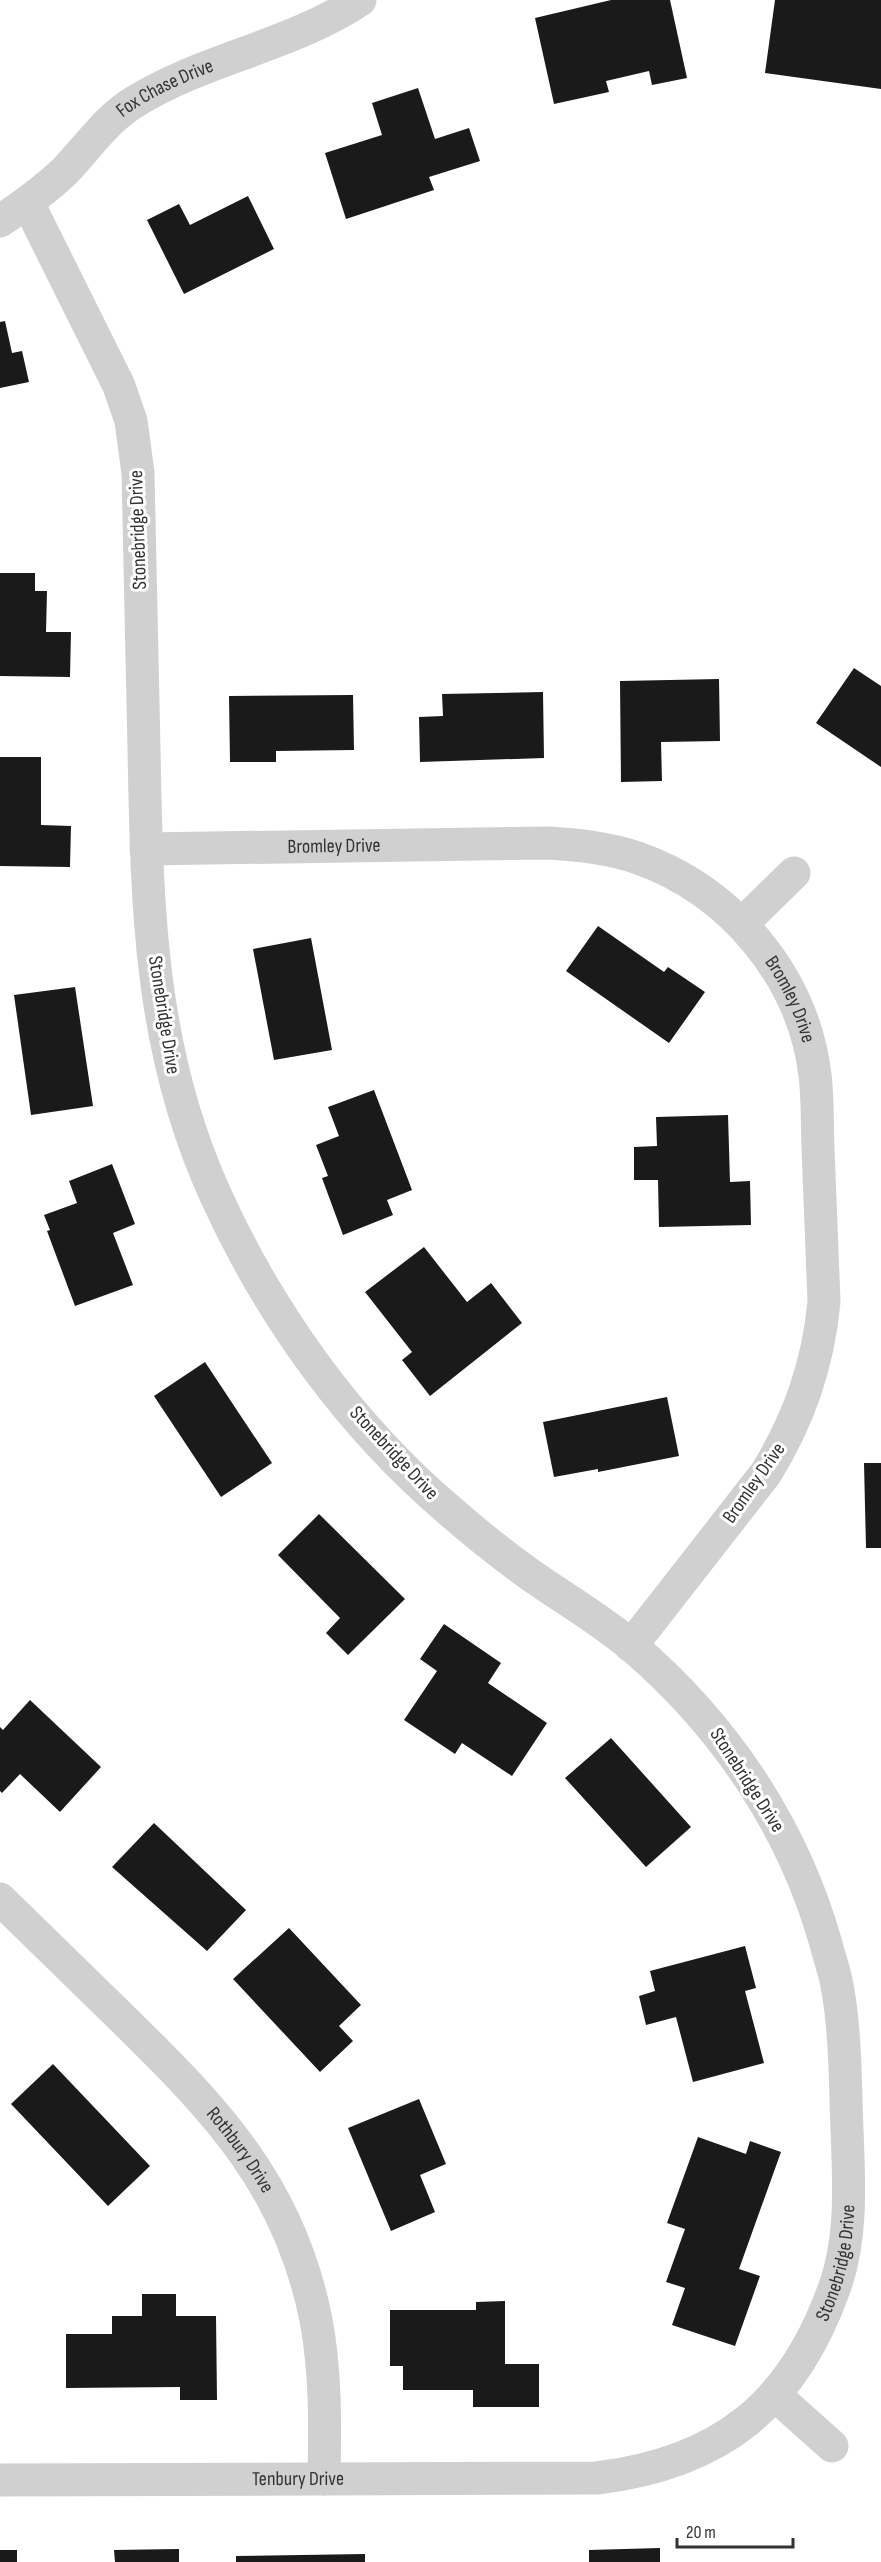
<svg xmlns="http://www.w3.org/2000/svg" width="881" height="2562" viewBox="0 0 881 2562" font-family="'Sofia Sans Condensed',sans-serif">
  <rect width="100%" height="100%" fill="#fff"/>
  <g fill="#1a1a1a">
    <polygon points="611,0 670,0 687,78 652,85 649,71 606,81 609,92 554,104 535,18"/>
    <polygon points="775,0 881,0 881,89 765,73"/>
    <polygon points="418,88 435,139 469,128 480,161 429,177 434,190 346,219 325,153 382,135 372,103"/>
    <polygon points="248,196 274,249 184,294 147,220 179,204 190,225"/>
    <polygon points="5,321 12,353 22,351 29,382 0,388 0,322"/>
    <polygon points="0,573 35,573 35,591 47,591 46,632 71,632 70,677 0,676"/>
    <polygon points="854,668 881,686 881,767 816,723"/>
    <polygon points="719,679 720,741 661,742 662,781 621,782 620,681"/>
    <polygon points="543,692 544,758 420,762 419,717 443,716 442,694"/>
    <polygon points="353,695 354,750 276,751 276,762 230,762 229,696"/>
    <polygon points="0,757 41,757 41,825 71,826 70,867 0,866"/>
    <polygon points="598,926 664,972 668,967 705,992 669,1043 566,971"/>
    <polygon points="311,938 332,1050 274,1060 253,949"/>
    <polygon points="75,987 93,1106 31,1115 14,995"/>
    <polygon points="374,1090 412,1190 387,1200 393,1215 343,1235 322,1178 328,1176 316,1145 339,1136 328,1107"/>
    <polygon points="728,1115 730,1182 750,1181 751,1225 659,1227 658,1180 634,1180 634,1147 657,1146 656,1117"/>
    <polygon points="112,1164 135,1224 113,1233 133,1285 75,1306 47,1231 50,1230 44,1215 77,1203 69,1181"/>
    <polygon points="424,1247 467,1302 491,1283 522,1323 430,1396 402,1360 412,1352 365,1292"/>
    <polygon points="205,1362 272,1463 221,1497 154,1396"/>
    <polygon points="667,1397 679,1456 598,1472 598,1469 554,1477 543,1422"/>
    <polygon points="864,1463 881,1463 881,1548 866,1548"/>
    <polygon points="319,1514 405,1599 348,1655 326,1633 340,1618 278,1555"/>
    <polygon points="444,1624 501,1663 488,1683 547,1723 512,1776 462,1743 455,1754 404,1720 437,1671 420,1659"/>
    <polygon points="30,1700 101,1767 60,1812 20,1774 2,1793 0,1791 0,1727 3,1730"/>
    <polygon points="611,1738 691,1827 646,1867 565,1778"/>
    <polygon points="154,1823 246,1910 207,1951 112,1867"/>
    <polygon points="289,1928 361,2005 339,2026 353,2041 320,2072 233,1979"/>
    <polygon points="745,1946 756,1988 745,1991 764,2063 693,2082 676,2017 646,2025 639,1996 655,1991 650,1971"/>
    <polygon points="53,2064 150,2166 108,2206 11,2104"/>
    <polygon points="419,2099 446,2164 420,2175 435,2212 391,2231 348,2128"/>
    <polygon points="698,2137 746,2154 750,2141 781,2152 739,2269 760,2276 735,2346 672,2325 685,2288 666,2282 685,2229 667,2223"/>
    <polygon points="142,2294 176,2294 176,2316 216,2316 217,2400 180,2400 180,2387 66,2388 66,2334 112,2334 112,2316 142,2316"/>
    <polygon points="505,2301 505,2364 539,2364 539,2407 473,2407 473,2390 403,2390 403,2366 390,2366 390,2310 476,2310 476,2302"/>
    <polygon points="660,2548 660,2562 589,2562 589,2550"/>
    <polygon points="179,2549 179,2562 115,2562 114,2550"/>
    <rect x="0" y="2550" width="17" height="12"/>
    <polygon points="365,2554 365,2562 236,2562 236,2556"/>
  </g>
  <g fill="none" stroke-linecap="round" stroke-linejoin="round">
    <g stroke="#d0d0d0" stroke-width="33">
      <path id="s1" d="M0,221C23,206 45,190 65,171C88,147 107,118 136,101C206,58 291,46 360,0"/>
      <path id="s2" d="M146,849L549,843C579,845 609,848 638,858C731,891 803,976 815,1075C818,1099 817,1124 818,1148C820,1199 822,1251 824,1302C818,1365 799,1419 766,1473L631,1646"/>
      <polyline points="742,924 794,873"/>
      <path id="s3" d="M0,1899C41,1939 82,1979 124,2020C217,2111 290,2187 316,2320C326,2373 325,2426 324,2479"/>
      <polyline points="776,2396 832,2446"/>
      <path id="s4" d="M0,2480L597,2478C720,2463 792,2406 834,2289C856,2230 847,2160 846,2098C845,2063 844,2026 838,1991C836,1975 830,1960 826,1944C793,1827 725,1726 633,1647C599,1618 561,1597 525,1571C499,1552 474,1532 450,1511C350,1426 270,1315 216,1196C149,1050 147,906 144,749C142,657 140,565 138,473L131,421L119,386L28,203"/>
    </g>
  </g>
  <g text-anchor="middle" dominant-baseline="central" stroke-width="6" stroke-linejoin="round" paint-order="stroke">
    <g font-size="20" fill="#333" stroke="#fff">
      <text stroke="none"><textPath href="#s1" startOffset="214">Fox Chase Drive</textPath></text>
      <text transform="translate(138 530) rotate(-92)">Stonebridge Drive</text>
      <text stroke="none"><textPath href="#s2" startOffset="188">Bromley Drive</textPath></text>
      <text stroke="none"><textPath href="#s2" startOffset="708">Bromley Drive</textPath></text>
      <text transform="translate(164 1015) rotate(81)">Stonebridge Drive</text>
      <text transform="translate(394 1453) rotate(47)">Stonebridge Drive</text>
      <text transform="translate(754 1483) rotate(-55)">Bromley Drive</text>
      <text transform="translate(747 1780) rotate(57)">Stonebridge Drive</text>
      <text stroke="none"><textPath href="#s3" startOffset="348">Rothbury Drive</textPath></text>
      <text stroke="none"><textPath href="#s4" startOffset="946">Stonebridge Drive</textPath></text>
      <text stroke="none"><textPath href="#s4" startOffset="298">Tenbury Drive</textPath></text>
    </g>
  </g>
  <path d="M677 2538v9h116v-9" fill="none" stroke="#333333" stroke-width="3"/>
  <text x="686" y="2538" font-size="18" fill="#333333" stroke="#ffffff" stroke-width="4.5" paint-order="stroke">20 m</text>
</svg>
